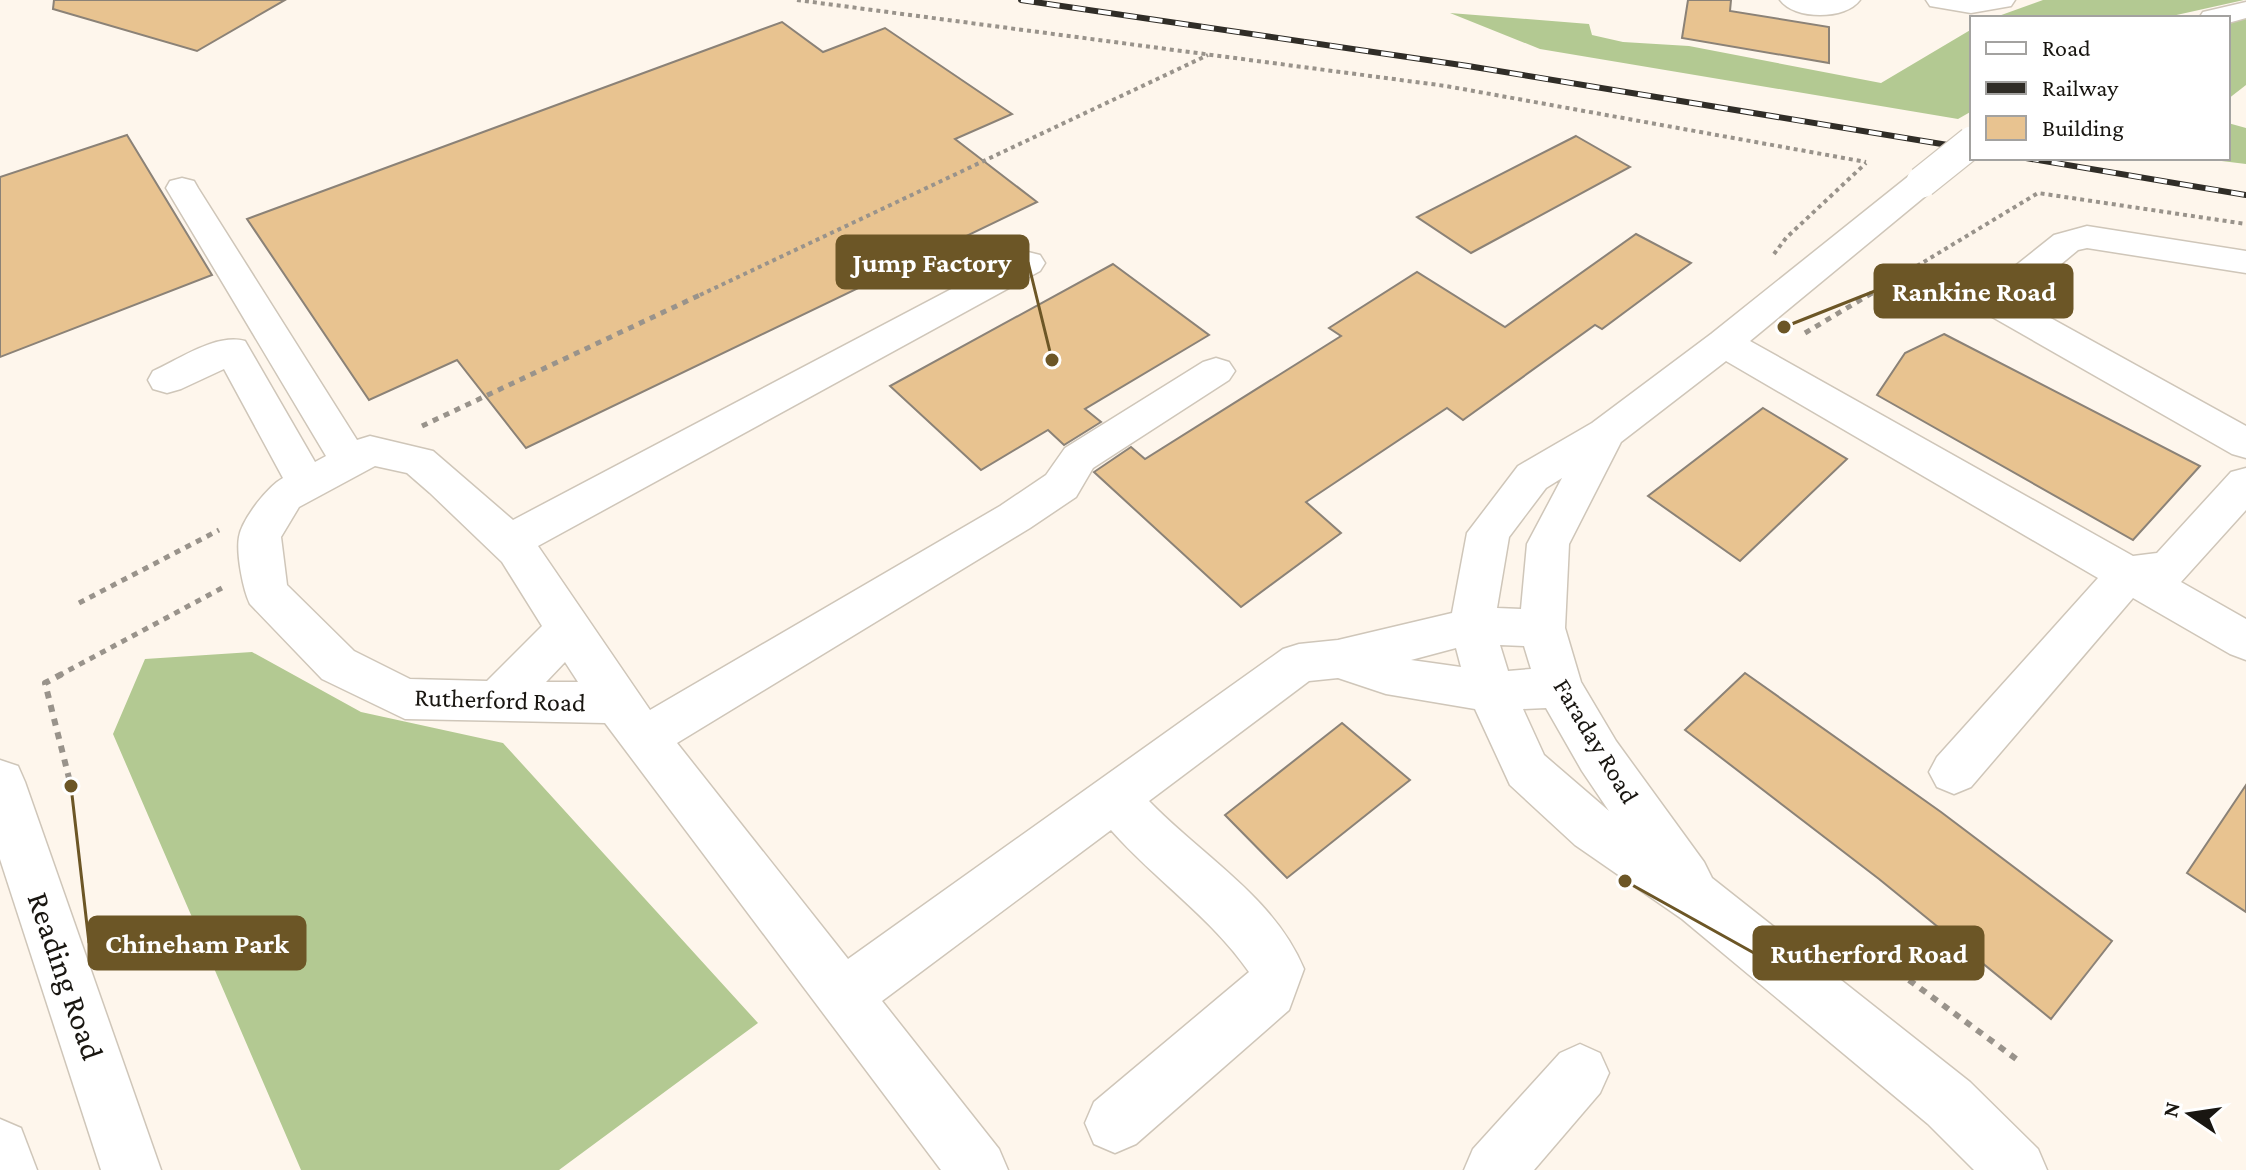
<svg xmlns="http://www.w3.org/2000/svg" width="2246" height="1170" viewBox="0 0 2246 1170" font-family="'Crimson Pro',serif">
  <rect width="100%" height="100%" fill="#fef6ec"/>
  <g fill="#b3c992">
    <polygon points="2043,0 2244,0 2163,18 1993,18"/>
    <polygon points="1450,13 1589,24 1592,35 1623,42 1689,46 1881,83 1972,29 1972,111 1958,119 1540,49"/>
    <polygon points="2246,15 2246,85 2228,99 2228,22"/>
    <polygon points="2228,123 2246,128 2246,164 2197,158 2228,158"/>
    <polygon points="252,652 361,712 503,743 758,1023 559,1170 301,1170 113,734 145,659"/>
  </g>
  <g fill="#e8c390" stroke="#8b8277" stroke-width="2">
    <polygon points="54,0 285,0 197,51 53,9"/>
    <polygon points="1688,0 1731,0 1730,11 1829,27 1829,63 1682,38"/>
    <polygon points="782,22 823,52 885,28 1012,114 955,139 1037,202 526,448 457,360 369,400 247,219"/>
    <polygon points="127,135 212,275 0,357 0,177"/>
    <polygon points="1576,136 1630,167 1471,253 1417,217"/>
    <polygon points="1636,234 1691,263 1602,329 1595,325 1463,420 1447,408 1306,502 1341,533 1241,607 1094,472 1131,447 1145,459 1341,336 1329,328 1417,272 1505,327"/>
    <polygon points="1113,264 1209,335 1085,409 1101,422 1064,445 1048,430 981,470 890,386"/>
    <polygon points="1944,334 2200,466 2133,540 1877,395 1905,353"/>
    <polygon points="1763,408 1847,459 1740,561 1648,496"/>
    <polygon points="1745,673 1941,812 2112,941 2051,1019 1879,879 1685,730"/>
    <polygon points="1342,723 1410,780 1287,878 1225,815"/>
    <polygon points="2246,785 2246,912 2187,873"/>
  </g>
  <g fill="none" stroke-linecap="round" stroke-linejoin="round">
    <g stroke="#cfc6b9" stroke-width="3">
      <g id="minor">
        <path d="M1780,0H1860C1846,20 1794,20 1780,0Z"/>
        <polygon points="1926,0 2015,0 2011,6 1971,13 1930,6"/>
        <polygon points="2246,2 2246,18 2228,23 2228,18 2199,18 2203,12"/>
        <path d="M1922,172L1934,175L1938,182L1934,189L1750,341L2133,556L2157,553L2231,472L2246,468V510L2181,582L2246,619V660L2230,654L2133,598L1971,787L1954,794L1937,787L1929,772L1937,757L2098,578L1726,361L1621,442L1569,544L1565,628L1581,682L1616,741L1704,862L1712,878L1970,1082L2038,1149L2047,1170H1974L1928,1124L1682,919L1575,845L1510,785L1475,709L1386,694L1338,678L1309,681L1149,801C1202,856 1274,897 1304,969L1289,1010L1136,1144L1115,1153L1094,1144L1085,1123L1094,1102L1249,972C1211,917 1154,879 1111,830L882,1001L999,1149L1008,1170H941L605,723L405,719L322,679L250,604C243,590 236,553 239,537C242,519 268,486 283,478L224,369L181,389L167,393L153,389L148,380L153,371C180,359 216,333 245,341L315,462L326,456L166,188L170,181L182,178L194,181L198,188L357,440L370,436L433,451L513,520L1016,255L1028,252L1040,255L1045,263L1040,271L538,546L650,710L1000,506L1046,475L1065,448L1203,362L1216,358L1229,362L1235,371L1229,380L1093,468L1076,497L1030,528L677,743L848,959L1283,649L1299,644L1338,640L1452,613L1467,533L1518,466L1592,423L1711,334L1910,175ZM375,466L407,473L430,493L502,562L542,626L487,681L410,679L354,651L287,585L281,537L299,507ZM1562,478L1527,544L1521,609L1497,608L1509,537L1546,488ZM1500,645L1524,646L1531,669L1508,671ZM1456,648L1461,667L1411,660ZM565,662L578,682H546ZM1546,708L1582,771L1609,811L1544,755L1523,709Z"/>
        <polygon points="2087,226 2246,251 2246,273 2087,248 2078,250 2018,300 2246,426 2246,458 2232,454 1980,310 1975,302 1980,294 2054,235"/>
        <polygon points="1580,1044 1600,1053 1609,1073 1600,1093 1534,1170 1464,1170 1473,1149 1560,1053"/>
      </g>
    </g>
    <g stroke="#cfc6b9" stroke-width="3">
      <g id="highway">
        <polygon points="0,760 18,766 25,782 161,1170 101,1170 0,859"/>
        <polygon points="0,1119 21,1128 37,1170 0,1170"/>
      </g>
    </g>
    <g stroke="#99938b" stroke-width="4" stroke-dasharray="4 4" stroke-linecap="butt">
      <polyline points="797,0 1446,86 1866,162"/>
      <polyline points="1774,254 1786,238 1866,163"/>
      <polyline points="700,295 1208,55"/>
      <polyline points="1869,295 2038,193 2246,224"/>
    </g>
    <g stroke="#99938b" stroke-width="5" stroke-dasharray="6 6" stroke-linecap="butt">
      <polyline points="1805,333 1872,293"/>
      <polyline points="422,426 704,293"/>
      <polyline points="79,603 219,530"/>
      <polyline points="58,676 222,588"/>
    </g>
    <g stroke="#99938b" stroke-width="6" stroke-dasharray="7 7" stroke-linecap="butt">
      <polyline points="62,674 45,683 71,786"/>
      <polyline points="1909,980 2019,1061"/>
    </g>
    <use href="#minor" fill="#fff" fill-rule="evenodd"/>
    <use href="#highway" fill="#fff" fill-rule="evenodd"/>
    <g stroke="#302d27" stroke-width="6">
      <g id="rail">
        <polyline points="1021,0 1468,66 1972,149"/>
        <polyline points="2026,158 2246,195"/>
      </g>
    </g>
    <use href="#rail" stroke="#fff" stroke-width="4" stroke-dasharray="13" stroke-linecap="butt"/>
    <g stroke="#cfc6b9" stroke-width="33" stroke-linecap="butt">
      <polyline id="minor-bridge" points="1922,182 1972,142"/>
    </g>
    <use href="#minor-bridge" stroke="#fff" stroke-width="31"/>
  </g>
  <g text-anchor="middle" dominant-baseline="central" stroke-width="7" stroke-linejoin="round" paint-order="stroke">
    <g font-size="26" fill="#191611" stroke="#fff">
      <text transform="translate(500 700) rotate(2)">Rutherford Road</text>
      <text transform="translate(1596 741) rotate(59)">Faraday Road</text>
    </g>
    <g font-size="32" fill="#191611" stroke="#fff">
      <text transform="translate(66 976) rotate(71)">Reading Road</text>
    </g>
  </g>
  <path fill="none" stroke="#6c5626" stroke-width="3" d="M1052 360L1028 262M1784 327L1875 291M71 786L89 943M1625 881L1754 953"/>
  <g fill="#6c5626" stroke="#fff" stroke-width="3">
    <circle cx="1052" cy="360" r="8"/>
    <circle cx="1784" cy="327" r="8"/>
    <circle cx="71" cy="786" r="8"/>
    <circle cx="1625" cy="881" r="8"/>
  </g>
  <g fill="#6c5626" stroke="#6c5626" stroke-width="3">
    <rect x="837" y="236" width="191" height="52" rx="8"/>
    <rect x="1875" y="265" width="197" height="52" rx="8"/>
    <rect x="89" y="917" width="216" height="52" rx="8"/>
    <rect x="1754" y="927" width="229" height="52" rx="8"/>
  </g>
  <g font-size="28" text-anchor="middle" font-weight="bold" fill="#fff">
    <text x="932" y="272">Jump Factory</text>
    <text x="1974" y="301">Rankine Road</text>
    <text x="197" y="953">Chineham Park</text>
    <text x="1869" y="963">Rutherford Road</text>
  </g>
  <rect x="1970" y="16" width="260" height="144" fill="#ffffff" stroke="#a3a2a0" stroke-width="2"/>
  <rect x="1986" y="42" width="40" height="12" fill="#ffffff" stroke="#a3a2a0" stroke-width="2"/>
  <text x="2042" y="56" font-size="24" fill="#191611">Road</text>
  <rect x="1986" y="82" width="40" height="12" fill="#302d27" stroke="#a3a2a0" stroke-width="2"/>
  <text x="2042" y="96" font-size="24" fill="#191611">Railway</text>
  <rect x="1986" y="116" width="40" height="24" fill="#e8c390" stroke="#a3a2a0" stroke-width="2"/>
  <text x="2042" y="136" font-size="24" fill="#191611">Building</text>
  <g transform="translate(2190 1114) rotate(283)" stroke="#ffffff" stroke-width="6" paint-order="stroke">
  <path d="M0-6L14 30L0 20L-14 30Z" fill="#191611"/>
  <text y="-12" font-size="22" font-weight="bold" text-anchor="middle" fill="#191611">N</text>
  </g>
</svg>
